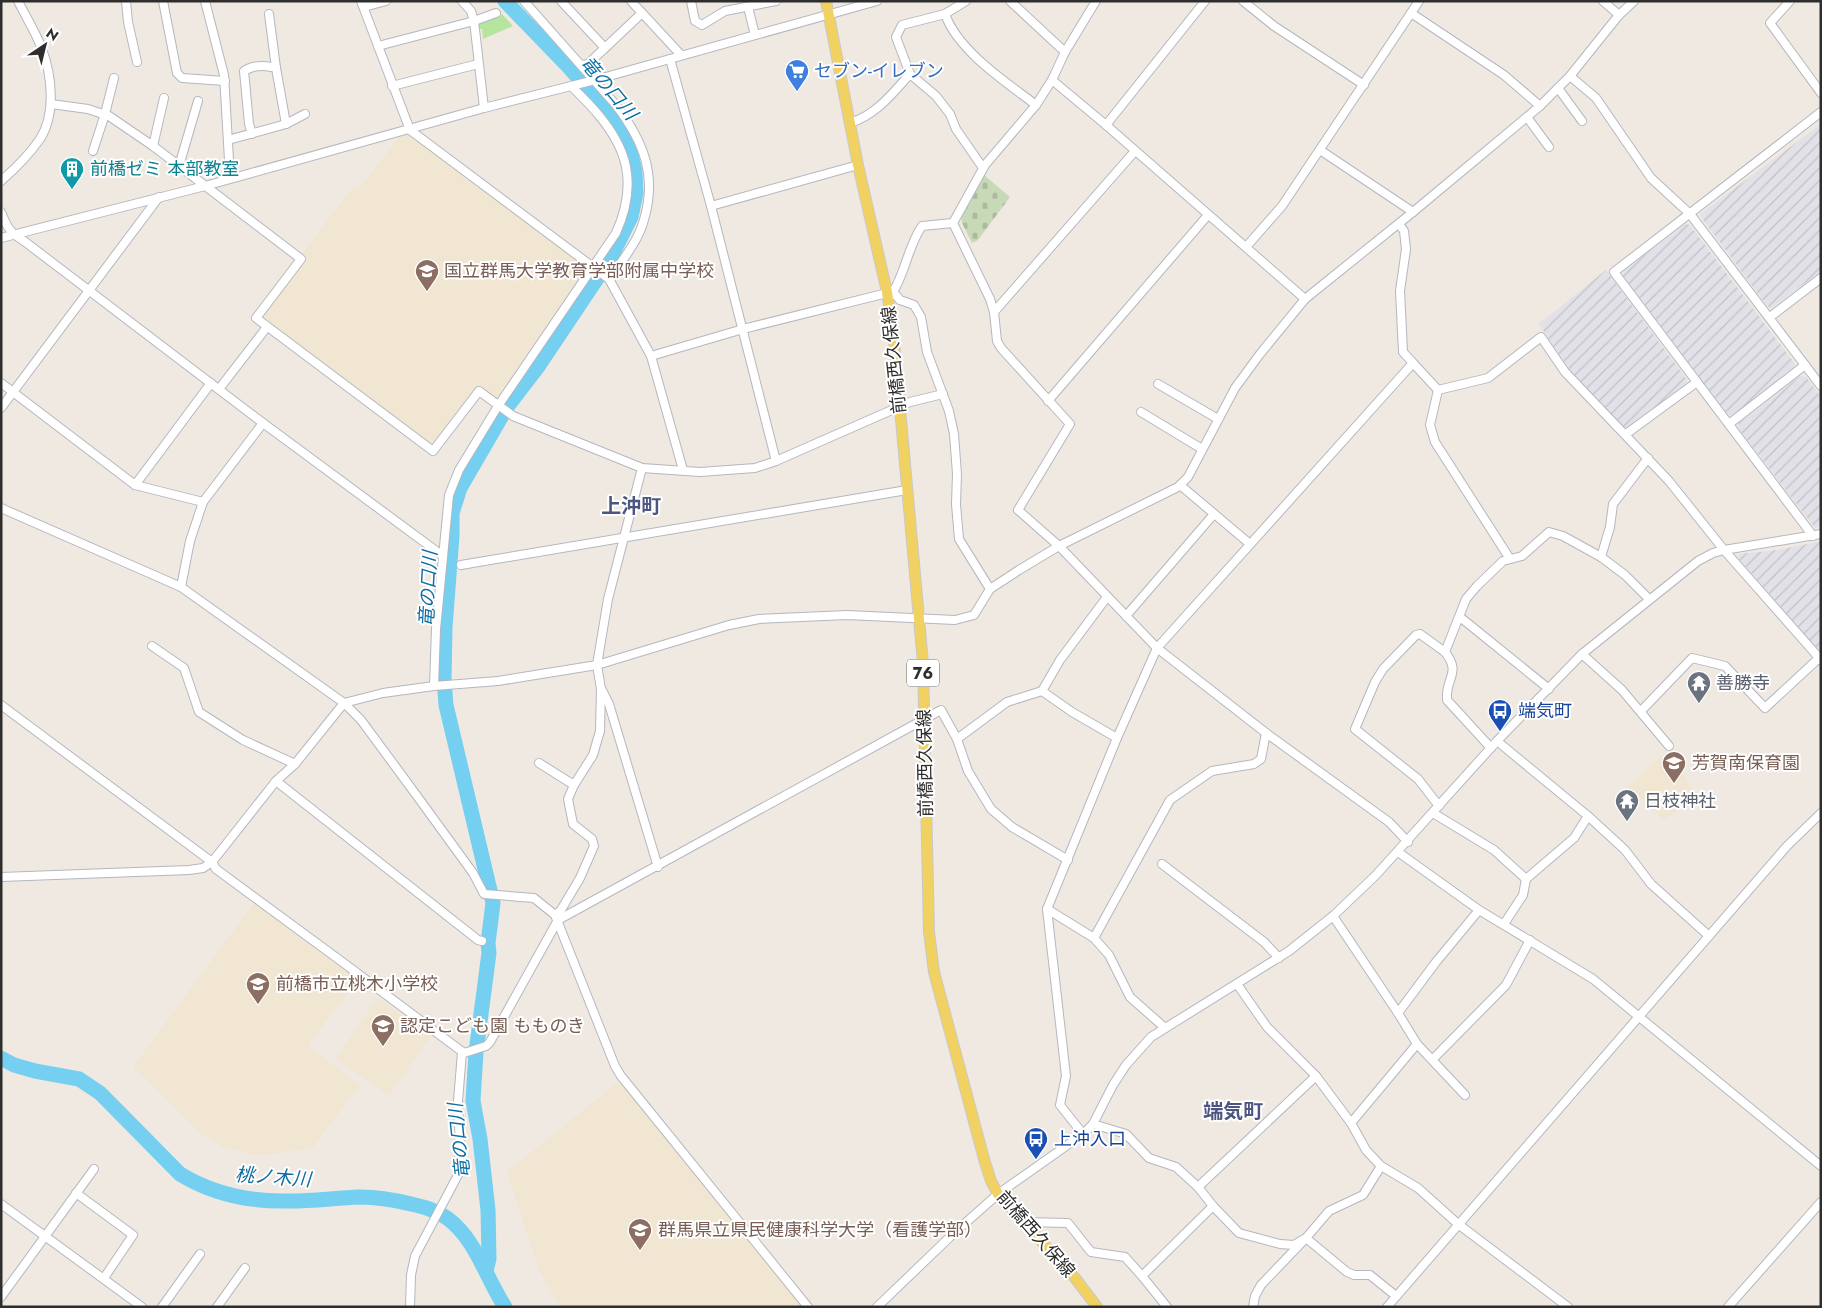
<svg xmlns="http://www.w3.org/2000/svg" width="1822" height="1308" viewBox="0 0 1822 1308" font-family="Jost,'Noto Sans JP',sans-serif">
  <defs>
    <pattern id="industrial-furrows" width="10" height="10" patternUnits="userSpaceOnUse" patternTransform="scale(1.25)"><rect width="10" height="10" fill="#e3e1e8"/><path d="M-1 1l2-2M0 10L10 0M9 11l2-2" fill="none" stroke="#c3c1c7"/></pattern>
    <pattern id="cemetery-stones" width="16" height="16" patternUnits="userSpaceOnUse" patternTransform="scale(1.25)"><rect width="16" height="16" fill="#c8d9b8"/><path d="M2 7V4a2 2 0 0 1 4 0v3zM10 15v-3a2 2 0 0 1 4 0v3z" fill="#acbb9e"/></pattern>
  </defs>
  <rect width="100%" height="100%" fill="#efe9e1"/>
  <g fill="url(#industrial-furrows)">
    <polygon points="1821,124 1821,271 1772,308 1768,307 1701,217 1700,214"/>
    <polygon points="1685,224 1690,225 1795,364 1794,369 1732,416 1727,415 1623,276 1624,271"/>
    <polygon points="1606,270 1687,380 1685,386 1630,428 1623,427 1569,369 1539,324"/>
    <polygon points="1800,376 1806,377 1821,397 1821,526 1815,528 1738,428 1739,423"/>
    <polygon points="1821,541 1821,653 1738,558 1739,554 1778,550"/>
  </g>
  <g fill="#f0e6d1">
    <polygon points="412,134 590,268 498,402 478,387 432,446 263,318 263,316 306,258 302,254 353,187 358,190 400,136"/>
    <polygon points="1671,751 1696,798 1664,820 1628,787 1650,765"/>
    <polygon points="254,903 355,978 355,982 308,1046 360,1085 312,1148 264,1155 249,1154 224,1147 201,1134 133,1067"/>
    <polygon points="378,998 431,1035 389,1095 336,1059"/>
    <polygon points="616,1084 622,1085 802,1307 561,1307 557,1302 540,1272 507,1172"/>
  </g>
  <polygon fill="url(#cemetery-stones)" points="984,175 1010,197 978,240 972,243 962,223 961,214"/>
  <polygon fill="#b6e59e" points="502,14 513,26 483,39 482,29 479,29 478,24 481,22"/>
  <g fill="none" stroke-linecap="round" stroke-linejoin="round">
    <g stroke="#75cff0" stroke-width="15">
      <path d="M1,1058L14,1065L35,1071L79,1079L100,1093L180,1174C211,1193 246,1201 282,1201C308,1202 333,1198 359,1197C376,1197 395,1200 411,1204C424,1207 436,1210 447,1218C476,1239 486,1278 505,1307"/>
      <polyline points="486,1271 489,1259 488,1210 480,1139 473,1101 476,1052 489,953 488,943 493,903 446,705 444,679 445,627 452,536 452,513 460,488 507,407 537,368 610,259 631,217 636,193 635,172 629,145 614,118 567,65 505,1"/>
    </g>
    <g stroke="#b4b7c1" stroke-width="10">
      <g id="minor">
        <polyline points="126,1 128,22 137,62"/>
        <polyline points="163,1 177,73 182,78 225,81"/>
        <polyline points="205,1 224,75 230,177"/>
        <polyline points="361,1 410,130 609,279 651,356 683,470"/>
        <polyline points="462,1 471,11 474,21 484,108"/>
        <path d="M524,1L616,105C644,142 658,177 643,223C637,243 621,262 609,279"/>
        <polyline points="561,1 605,48"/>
        <polyline points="631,1 681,55"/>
        <polyline points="691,1 695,21 702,25 725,11 776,1"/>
        <polyline points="966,1 945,14 902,25 896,37 910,74 936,96 950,114 956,129 983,168"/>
        <polyline points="1010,1 1065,52"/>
        <polyline points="1096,1 1065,52 1052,80 1036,105 985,165 953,223 990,299 994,312 997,341 1001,348 1070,424 1018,510 1059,546 1157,648 1266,733 1389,822 1408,842"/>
        <polyline points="1243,1 1274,26 1364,85"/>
        <polyline points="1603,1 1619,15"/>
        <polyline points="1790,1 1770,23 1821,93"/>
        <polyline points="364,7 386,1"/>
        <polyline points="748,7 755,35"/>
        <polyline points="1411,13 1504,75 1540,106"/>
        <polyline points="269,14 276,68"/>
        <path d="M945,14C958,51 1006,82 1036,105"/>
        <polyline points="378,46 474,21 496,13"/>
        <polyline points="670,59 711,206 776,461"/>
        <polyline points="581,65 588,64 642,13"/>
        <polyline points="1570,76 1596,98 1651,178 1690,214 1821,386"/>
        <polyline points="1052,80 1106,125 1305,299"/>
        <polyline points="392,86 478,64"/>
        <polyline points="1558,88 1582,121"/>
        <polyline points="51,104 88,109 109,116 153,146 301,259 256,318 433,451 479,391 513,416 642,468 700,472 755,468 776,461 910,402 943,394"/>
        <polyline points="1527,117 1549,147"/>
        <path d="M850,123C876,115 892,94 910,74"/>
        <polyline points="1106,125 1205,1"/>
        <path d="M252,134L249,124L244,71C253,65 265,65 276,68L286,124"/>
        <polyline points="228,140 286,124 305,114"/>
        <polyline points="153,146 164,98"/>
        <polyline points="1320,150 1413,212"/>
        <polyline points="93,151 105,114 114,78"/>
        <polyline points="179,166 198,101"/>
        <path d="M1,181C16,168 29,155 40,139C56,114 52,76 42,49C36,33 26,17 18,1"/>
        <polyline points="711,206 858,165"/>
        <path d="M1,212C7,227 10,233 24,241L263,423L443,556"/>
        <polyline points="1399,224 1404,231 1406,249 1400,291 1403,352 1413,363"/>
        <polyline points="1,238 205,186 484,108 595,80 877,1"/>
        <polyline points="1246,247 1282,206 1419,1"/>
        <polyline points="893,292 900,300 914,305 921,317 927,352 949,411 954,434 957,474 956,504 959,539 990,589"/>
        <path d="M893,292C906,271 908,246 922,226L953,223"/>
        <polyline points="994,312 1135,151"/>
        <polyline points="1770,317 1821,278"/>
        <polyline points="651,356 743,329 891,292"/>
        <polyline points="1,383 135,485 203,502 190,541 181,587"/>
        <polyline points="1158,384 1218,419"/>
        <polyline points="219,389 267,327"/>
        <polyline points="1438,390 1488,378 1541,337 1565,372 1669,481 1724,550 1821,660"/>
        <polyline points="1438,390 1430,425 1435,442 1510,559"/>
        <polyline points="1048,401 1208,215"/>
        <polyline points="1,408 159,197"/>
        <polyline points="1141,412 1202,449"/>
        <polyline points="1729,424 1805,365"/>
        <polyline points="1626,434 1697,382"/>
        <polyline points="135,485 211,383"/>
        <polyline points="1180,485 1250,544"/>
        <polyline points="203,502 263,423"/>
        <polyline points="1,508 181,587 344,703 361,720 417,796 473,873 484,894 534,898 555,915 615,1066 621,1076 808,1307"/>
        <polyline points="1813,536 1614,272 1821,112"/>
        <polyline points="1601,557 1625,575 1649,599"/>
        <polyline points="461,565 907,490"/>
        <polyline points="1107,597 1060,660 1042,691 1072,712 1117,738"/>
        <polyline points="1126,616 1214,514"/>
        <polyline points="1460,617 1549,689"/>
        <polyline points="152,646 184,668 199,712 243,740 295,764"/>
        <path d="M1445,652C1462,674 1445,677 1447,700L1491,748"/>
        <polyline points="1582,654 1622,690 1669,746"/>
        <path d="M434,686L436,629L449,495L459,470L498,406L616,233C645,169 617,130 571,86"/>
        <polyline points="602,690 609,704 658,867"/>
        <polyline points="1,705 212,862 216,869 341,961 464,1053 486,1046 490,1042 558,920 941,710 957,739 968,771 991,809 1012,827 1068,860"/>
        <polyline points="1641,711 1692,658 1725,666 1765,708 1819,658"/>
        <polyline points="957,739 1007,702 1042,691"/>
        <polyline points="1497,741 1588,816 1625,850 1651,884 1709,936"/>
        <polyline points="539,763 574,785"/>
        <polyline points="276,781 478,940 482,941"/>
        <polyline points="1439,806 1418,779 1355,729 1375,682 1383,669 1416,635 1420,634 1445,652 1466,599 1477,586 1503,561 1522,556 1549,532 1563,536 1601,557 1610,527 1613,504 1648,458"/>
        <polyline points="1433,813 1494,850 1526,879"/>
        <polyline points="1398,852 1479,910 1593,979 1821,1166"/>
        <polyline points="1162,864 1264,942 1279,958"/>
        <polyline points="1,877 189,870 203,868 212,862 276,781 295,764 344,703 383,693 434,686 498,681 597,665 729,625 759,619 847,615 955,620 974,615 990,589 1019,570 1059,546 1178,487 1188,477 1235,388 1260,354 1305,299 1413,212 1540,106 1570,76 1619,15 1634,1"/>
        <polyline points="1047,909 1094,938 1109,955 1130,997 1165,1028"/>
        <polyline points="555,915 561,910 580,878 594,846 592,839 573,824 568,799 574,785 593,755 600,731 601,689 597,665 608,599 642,468"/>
        <polyline points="1333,916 1398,1013 1417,1044 1351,1123"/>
        <polyline points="1504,924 1523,895 1526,879 1574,838 1588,816"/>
        <polyline points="1094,938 1170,800 1212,771 1254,764 1261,759 1266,733"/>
        <polyline points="1237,984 1267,1027 1316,1076 1351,1123 1366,1150 1381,1166 1418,1188 1458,1224 1568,1307"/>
        <polyline points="1398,1013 1436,962 1479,910"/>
        <polyline points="1417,1044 1465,1095"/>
        <polyline points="1433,1059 1506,985 1530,940"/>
        <polyline points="1093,1124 1126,1134 1149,1158 1176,1167 1198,1187 1213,1206 1239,1233 1280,1244 1294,1245 1306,1238 1329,1211 1363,1195 1381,1166"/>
        <polyline points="1083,1134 1060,1105 1066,1076 1047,909 1117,738 1157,648 1413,363 1438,390"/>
        <polyline points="1198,1187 1316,1076"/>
        <polyline points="76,1193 133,1235 104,1278"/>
        <polyline points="1,1204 142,1307"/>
        <polyline points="1024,1222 1068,1223 1091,1252 1125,1257 1142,1276"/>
        <polyline points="1,1297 94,1169"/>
        <polyline points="162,1307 200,1254"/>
        <polyline points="217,1307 245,1268"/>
        <polyline points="410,1307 411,1275 415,1256 459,1173 460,1149 458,1101 462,1052"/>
        <polyline points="877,1307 953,1234 998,1194 1083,1134 1093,1124 1113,1085 1126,1065 1151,1037 1289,951 1333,916 1376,875 1497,741 1582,654 1698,561 1713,553 1724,550 1821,534"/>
        <polyline points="1167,1307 1142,1276 1213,1206"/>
        <polyline points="1253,1307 1255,1296 1261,1285 1306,1238 1347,1272 1354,1275 1370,1275 1396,1296"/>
        <polyline points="1387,1307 1787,846 1821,813"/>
        <polyline points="1728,1307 1821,1202"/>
      </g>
    </g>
    <g stroke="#c9c9c9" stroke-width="12">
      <polyline id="major" points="826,1 858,165 887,292 893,331 923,663 929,932 934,972 984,1159 991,1181 998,1194 1075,1278 1097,1307"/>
    </g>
    <use href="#minor" stroke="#fff" stroke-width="8"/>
    <use href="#major" stroke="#f2d163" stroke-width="10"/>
  </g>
  <defs>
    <g id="supermarket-pin" transform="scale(1.25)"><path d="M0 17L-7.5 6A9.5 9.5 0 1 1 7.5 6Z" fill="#3f7fe0" stroke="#fff"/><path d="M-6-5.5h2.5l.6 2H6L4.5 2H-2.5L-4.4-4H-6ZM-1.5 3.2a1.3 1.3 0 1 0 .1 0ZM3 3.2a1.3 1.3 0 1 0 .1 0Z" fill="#fff"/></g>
    <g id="building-pin" transform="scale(1.25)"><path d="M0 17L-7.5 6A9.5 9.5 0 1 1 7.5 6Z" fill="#0f9aa8" stroke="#fff"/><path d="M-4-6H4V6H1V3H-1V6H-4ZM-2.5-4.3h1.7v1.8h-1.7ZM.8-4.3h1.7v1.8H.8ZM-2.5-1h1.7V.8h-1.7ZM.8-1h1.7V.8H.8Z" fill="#fff"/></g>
    <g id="school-pin" transform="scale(1.25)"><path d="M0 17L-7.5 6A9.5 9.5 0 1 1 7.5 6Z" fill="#8d6e63" stroke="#fff"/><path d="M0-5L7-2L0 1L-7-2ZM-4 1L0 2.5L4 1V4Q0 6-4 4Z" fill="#fff"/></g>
    <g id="temple-pin" transform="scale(1.25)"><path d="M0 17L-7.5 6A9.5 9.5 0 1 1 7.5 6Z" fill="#6b7280" stroke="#fff"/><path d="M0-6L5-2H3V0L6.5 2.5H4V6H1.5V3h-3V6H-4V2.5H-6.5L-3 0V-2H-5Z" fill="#fff"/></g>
    <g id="bus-pin" transform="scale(1.25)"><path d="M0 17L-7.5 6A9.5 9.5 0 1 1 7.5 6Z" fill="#1a4fb4" stroke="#fff"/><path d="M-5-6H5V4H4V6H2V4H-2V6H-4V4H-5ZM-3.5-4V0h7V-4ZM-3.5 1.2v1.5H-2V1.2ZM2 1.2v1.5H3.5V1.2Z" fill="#fff"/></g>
    <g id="university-pin" transform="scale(1.25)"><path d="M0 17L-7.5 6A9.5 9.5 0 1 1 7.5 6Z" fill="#8d6e63" stroke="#fff"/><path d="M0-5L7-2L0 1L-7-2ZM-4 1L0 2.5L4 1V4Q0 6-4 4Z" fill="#fff"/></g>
  </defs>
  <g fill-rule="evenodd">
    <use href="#supermarket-pin" x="797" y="71"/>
    <use href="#building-pin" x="72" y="169"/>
    <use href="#school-pin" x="427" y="271"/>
    <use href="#temple-pin" x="1699" y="683"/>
    <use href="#bus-pin" x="1500" y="711"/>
    <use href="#school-pin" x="1674" y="763"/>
    <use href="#temple-pin" x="1627" y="801"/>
    <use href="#school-pin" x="258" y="984"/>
    <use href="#school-pin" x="383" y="1026"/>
    <use href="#bus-pin" x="1036" y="1139"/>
    <use href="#university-pin" x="640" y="1230"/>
  </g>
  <g text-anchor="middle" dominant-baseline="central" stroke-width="4" stroke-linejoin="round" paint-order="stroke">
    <rect fill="#fff" stroke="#6d6d6d" stroke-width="1" x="907" y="659.5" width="32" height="27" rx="4"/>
    <g font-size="16" font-weight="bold" fill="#2e2e2e">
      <text x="923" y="673">76</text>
    </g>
    <g font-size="18" fill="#366cbe" stroke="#fff" text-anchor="start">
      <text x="814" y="71">セブン-イレブン</text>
    </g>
    <g font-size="18" fill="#0d838f" stroke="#fff" text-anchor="start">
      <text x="90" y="169">前橋ゼミ 本部教室</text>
    </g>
    <g font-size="18" fill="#785e54" stroke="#fff" text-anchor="start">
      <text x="444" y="271">国立群馬大学教育学部附属中学校</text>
      <text x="1692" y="763">芳賀南保育園</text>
      <text x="276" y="984">前橋市立桃木小学校</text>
      <text x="400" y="1026">認定こども園 もものき</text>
      <text x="658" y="1230">群馬県立県民健康科学大学（看護学部）</text>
    </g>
    <g font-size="18" fill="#2e2e2e" stroke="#fff">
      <text transform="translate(894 360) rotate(-96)">前橋西久保線</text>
      <text transform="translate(925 763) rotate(-91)">前橋西久保線</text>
      <text transform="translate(1036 1234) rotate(49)">前橋西久保線</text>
    </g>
    <g font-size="18" fill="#5b616d" stroke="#fff" text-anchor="start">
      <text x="1716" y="683">善勝寺</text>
      <text x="1644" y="801">日枝神社</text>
    </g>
    <g font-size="18" fill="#164399" stroke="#fff" text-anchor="start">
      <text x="1518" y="711">端気町</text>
      <text x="1054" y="1139">上沖入口</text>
    </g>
    <g font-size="19" font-style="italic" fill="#0d6fa3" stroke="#fff">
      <text transform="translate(609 88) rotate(50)">竜の口川</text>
      <text transform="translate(428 589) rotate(-87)">竜の口川</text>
      <text transform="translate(459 1141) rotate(-96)">竜の口川</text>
      <text transform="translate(273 1177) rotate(4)">桃ノ木川</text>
    </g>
    <g font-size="20" font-weight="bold" fill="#4d5680" stroke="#fff">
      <text x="631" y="506">上沖町</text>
      <text x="1233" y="1111">端気町</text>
    </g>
  </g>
  <rect width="1822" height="1308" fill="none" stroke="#2e2e2e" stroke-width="5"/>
  <g transform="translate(45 45) rotate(35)" stroke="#ffffff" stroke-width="4" paint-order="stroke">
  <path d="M0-4L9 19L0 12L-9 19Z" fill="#2e2e2e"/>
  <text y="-8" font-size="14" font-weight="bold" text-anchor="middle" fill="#2e2e2e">N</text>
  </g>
</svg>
